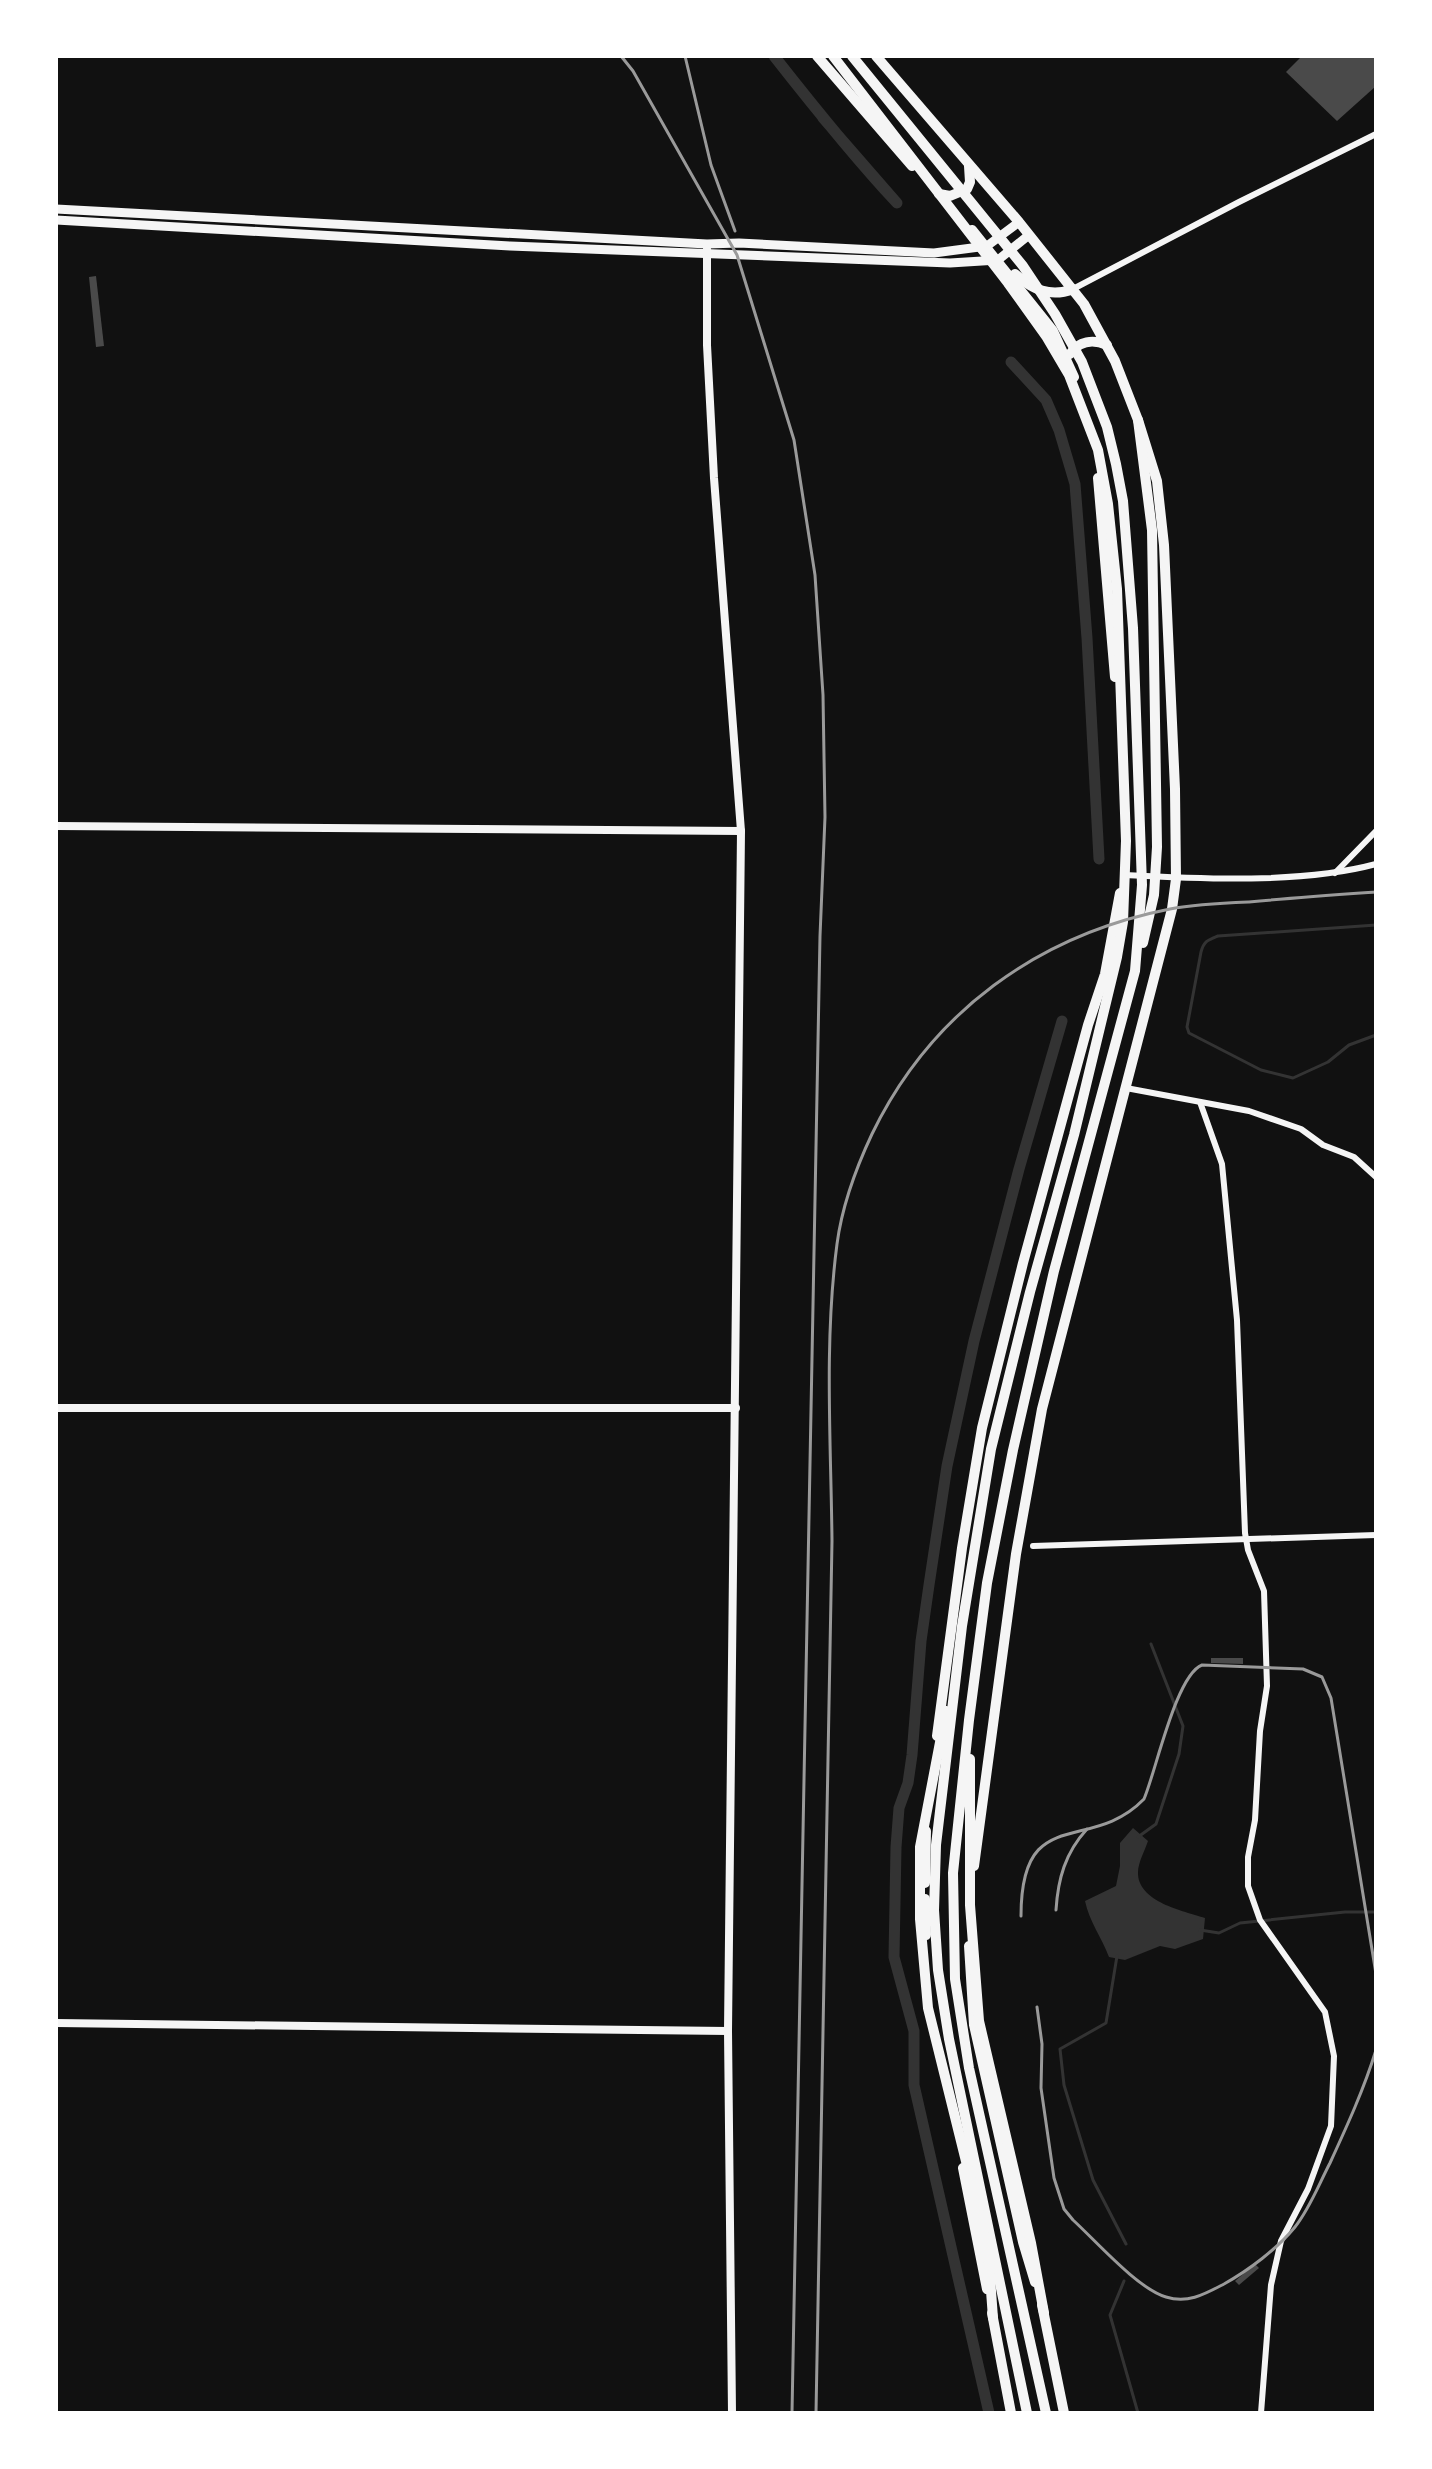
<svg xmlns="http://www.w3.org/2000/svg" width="1432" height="2469" viewBox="0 0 1432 2469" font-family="'Nunito Sans',sans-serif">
  <rect width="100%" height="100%" fill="#111"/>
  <path fill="#333" d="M1133,1828L1148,1841C1145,1850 1138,1863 1138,1872C1137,1902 1184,1911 1205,1918L1203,1939L1175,1949L1160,1946L1125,1960L1109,1957C1102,1938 1089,1921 1085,1901L1116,1886L1120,1866V1843Z"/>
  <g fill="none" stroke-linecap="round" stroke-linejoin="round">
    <g stroke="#333" stroke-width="3">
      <path d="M1376,925L1218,936C1208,940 1204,941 1201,952L1187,1027L1189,1033L1261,1070L1293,1078L1328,1062L1349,1045L1376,1035"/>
      <polyline points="1138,1837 1156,1824 1179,1754 1183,1726 1151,1644"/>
      <polyline points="1200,1930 1219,1933 1240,1923 1345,1912 1376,1912"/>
      <polyline points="1117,1956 1106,2023 1060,2049 1064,2085 1093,2180 1126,2244"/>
      <polyline points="1124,2281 1110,2315 1138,2413"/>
    </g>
    <g stroke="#333" stroke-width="11">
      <path d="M774,56C814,107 853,156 897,203L823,118"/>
      <polyline points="1011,362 1046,400 1059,430 1075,484 1087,638 1099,859"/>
      <polyline points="989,2413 914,2085 914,2031 894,1957 896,1847 899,1808 908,1783 912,1755 921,1641 929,1585 947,1466 974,1341 1019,1169 1062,1021"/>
    </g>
  </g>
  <g fill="#4a4a4a">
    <polygon points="1302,56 1376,56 1376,86 1337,121 1286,72"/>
    <polygon points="96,276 104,346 96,347 89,277"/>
    <polygon points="1211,1658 1243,1658 1243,1664 1211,1663"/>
    <polygon points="1255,2264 1259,2268 1239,2285 1235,2281"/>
  </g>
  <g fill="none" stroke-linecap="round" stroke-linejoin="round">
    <g stroke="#f5f5f5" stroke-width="6">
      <polyline points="1073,289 1239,202 1376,134"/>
      <polyline points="1335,873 1376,831"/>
      <path d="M1124,875C1201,879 1302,884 1376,864"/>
      <polyline points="1126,1088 1249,1111 1301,1129 1323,1145 1354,1157 1376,1177"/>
      <polyline points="1200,1102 1222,1164 1237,1320 1245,1533 1248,1550 1264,1591 1267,1686 1260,1731 1255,1820 1248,1857 1248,1886 1260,1920 1325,2012 1334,2056 1331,2126 1308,2189 1281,2241 1271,2285 1261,2413"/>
      <polyline points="1033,1546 1376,1535"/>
    </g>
    <g stroke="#f5f5f5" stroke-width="8">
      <polyline points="707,249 707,345 714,478 741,831 728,2031 732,2413"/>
      <polyline points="56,826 741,831"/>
      <polyline points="56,1408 736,1408"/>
      <polyline points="56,2023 728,2031"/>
    </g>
    <g stroke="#f5f5f5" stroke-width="9">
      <polyline points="56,209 707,244 739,243 934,253 987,246 1019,222"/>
      <polyline points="56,220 510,246 950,263 998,260 1029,235"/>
    </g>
    <g stroke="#f5f5f5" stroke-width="10">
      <polyline points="817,56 912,166"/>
      <polyline points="876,56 1019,222 1084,304 1115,361 1138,420 1157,481 1164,545 1175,789 1176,879 1172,909 1042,1409 1016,1554 974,1866"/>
      <polyline points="939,194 950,196 967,189 970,182 969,166"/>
      <polyline points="972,230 1053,331 1074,377"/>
      <path d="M1015,274C1032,289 1050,298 1073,289"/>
      <path d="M1070,354C1079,341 1093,339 1107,345"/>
      <polyline points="1098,478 1115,677"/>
      <polyline points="937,1736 962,1548 982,1428 1023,1263 1088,1025 1105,974 1120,893"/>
      <polyline points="925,1883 926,1831"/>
      <polyline points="925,1899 926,1935"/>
      <polyline points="969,1946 974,2025 1023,2242 1035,2282"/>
      <polyline points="963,2168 987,2289"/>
      <polyline points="1042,2305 1064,2413"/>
      <polyline points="992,2313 1011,2413"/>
    </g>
    <g stroke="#f5f5f5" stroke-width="10">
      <polyline points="833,56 1008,283 1046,336 1069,375 1098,450 1108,504 1117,589 1126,841 1123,922 1117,957 1074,1135 1030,1292 991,1449 962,1626 936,1845 934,1910 938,1970 949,2039 1027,2413"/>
      <polyline points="852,56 1023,266 1055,314 1082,362 1107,427 1116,464 1123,501 1133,628 1142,885 1135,971 1054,1271 1013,1450 987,1583 969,1720 953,1873 955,1979 969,2068 1046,2413"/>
      <polyline points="1138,420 1152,530 1157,847 1154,895 1143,943"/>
      <polyline points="946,1711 920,1847 920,1919 928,2008 988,2250 993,2318"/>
      <polyline points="970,1759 970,1905 979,2021 1031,2243 1044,2313"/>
    </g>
    <g stroke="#9a9a9a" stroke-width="3">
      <polyline points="621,56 633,71 737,255 794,440 815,575 823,695 825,817 820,936 792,2413"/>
      <polyline points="685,56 711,165 735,231"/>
      <path d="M1056,1910C1058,1879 1065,1853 1087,1829"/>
      <path d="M1021,1916C1021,1802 1090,1855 1144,1799C1156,1771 1176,1675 1202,1665L1303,1669L1322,1677L1331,1698L1376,1974"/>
      <path d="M1037,2007L1042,2044L1041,2088L1054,2178L1064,2209L1073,2220C1096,2241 1138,2289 1166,2297C1188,2304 1205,2294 1224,2284C1249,2270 1277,2249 1295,2227C1310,2208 1319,2184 1330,2163C1347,2126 1364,2089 1376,2050"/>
      <path d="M816,2413L832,1541C831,1442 824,1343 837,1244C842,1206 856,1168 872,1134C931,1012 1038,935 1170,909C1196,904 1223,903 1249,902C1291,898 1334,895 1376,892"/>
    </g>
  </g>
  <rect width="1432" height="2469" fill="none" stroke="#ffffff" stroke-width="116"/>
</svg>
